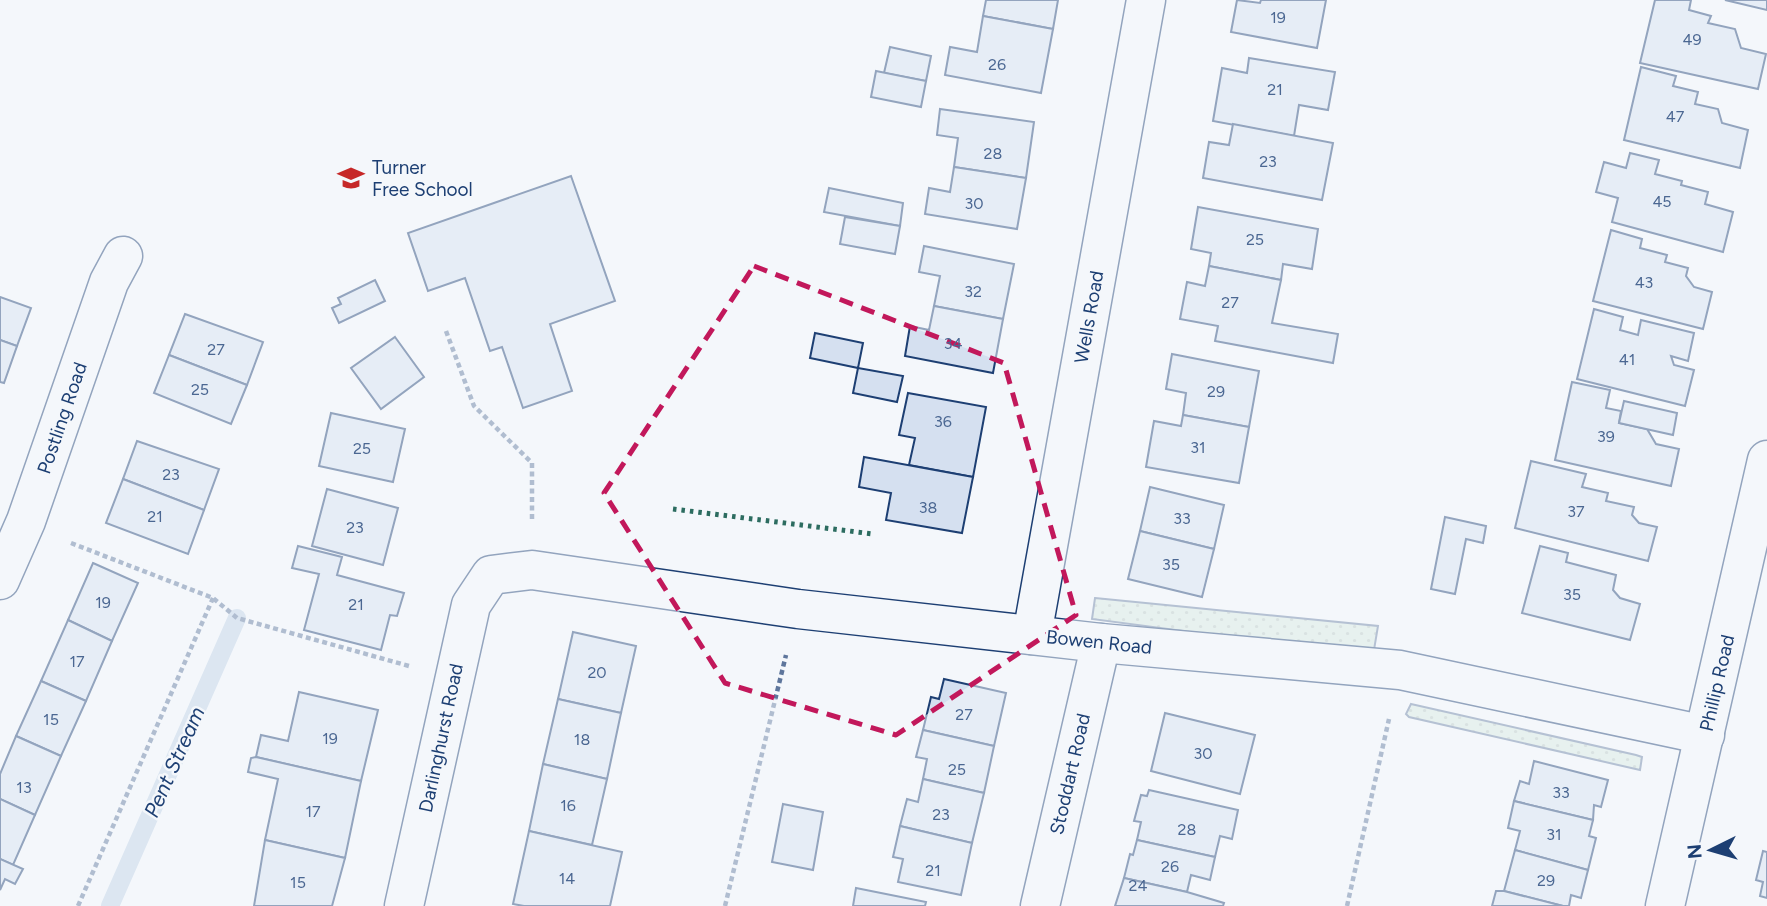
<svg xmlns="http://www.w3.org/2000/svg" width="1767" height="906" viewBox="0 0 1767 906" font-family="Figtree,sans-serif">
  <defs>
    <pattern id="grass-dots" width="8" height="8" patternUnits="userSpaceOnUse" patternTransform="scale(1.75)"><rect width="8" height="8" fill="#d7e8df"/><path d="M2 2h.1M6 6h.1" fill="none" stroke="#b8c8c3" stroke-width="1.8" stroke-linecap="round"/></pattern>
  </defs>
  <rect width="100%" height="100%" fill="#f4f7fb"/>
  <g fill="url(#grass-dots)" stroke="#687fa3" stroke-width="2">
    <polygon points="1095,598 1378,626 1373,656 1092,619"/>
    <polygon points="1411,704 1636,755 1642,757 1640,770 1409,717 1406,714"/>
  </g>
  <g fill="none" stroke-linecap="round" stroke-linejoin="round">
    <polyline stroke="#bed0e5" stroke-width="18" points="110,906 237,618"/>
  </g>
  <g fill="#d5e0f0" stroke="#1d3f73" stroke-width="2">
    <polygon points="986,0 1058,0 1053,29 983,16"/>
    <polygon points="1237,0 1260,3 1261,0 1326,0 1317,48 1231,32"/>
    <polygon points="1655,0 1691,0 1689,10 1711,16 1708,23 1735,29 1741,48 1766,54 1758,89 1640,63"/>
    <polygon points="1725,0 1767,0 1767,10"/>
    <polygon points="983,16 1053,29 1041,93 945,75 950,47 977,52"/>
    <polygon points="890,47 931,56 926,81 884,73"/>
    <polygon points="1249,58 1335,72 1328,110 1299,105 1294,136 1213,121 1222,68 1247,73"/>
    <polygon points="1641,67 1676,76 1673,86 1698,92 1695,104 1718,109 1722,123 1748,130 1740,168 1624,140"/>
    <polygon points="876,71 926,81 921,107 871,97"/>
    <polygon points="940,109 1034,122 1026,178 954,167 958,138 937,135"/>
    <polygon points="1233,124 1333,143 1322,200 1203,178 1209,142 1229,145"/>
    <polygon points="1630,153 1659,160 1655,174 1682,181 1681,185 1708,192 1705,204 1733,212 1723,252 1612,222 1618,198 1596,192 1604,162 1626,168"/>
    <polygon points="954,167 1026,178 1017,229 925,214 929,188 950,192"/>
    <polygon points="571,176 615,301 550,324 572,391 523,408 502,347 490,351 465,278 428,291 408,233"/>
    <polygon points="829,188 903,203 900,226 824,212"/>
    <polygon points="1198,207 1318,229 1312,269 1283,264 1281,280 1209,266 1211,253 1191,249"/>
    <polygon points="845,217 900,226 895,254 840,244"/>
    <polygon points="1611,230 1642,239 1640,248 1667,255 1665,262 1688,268 1686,276 1694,287 1712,292 1703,329 1593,301"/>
    <polygon points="924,246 1014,264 1003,319 934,306 940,276 919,272"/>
    <polygon points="1209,266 1281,280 1272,323 1338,334 1333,363 1215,341 1218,326 1180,319 1187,282 1205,286"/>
    <polygon points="375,280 385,301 339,323 332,308 341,304 338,298"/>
    <polygon points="0,297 31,308 17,346 0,340"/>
    <polygon points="934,306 1003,319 993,373 905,356 910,326 929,330"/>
    <polygon points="1594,309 1623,317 1620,330 1638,335 1641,320 1694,333 1688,361 1671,356 1674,365 1694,370 1685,406 1577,379"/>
    <polygon points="185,314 263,342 247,385 169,355"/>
    <polygon points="815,333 863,343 858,368 810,358"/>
    <polygon points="395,337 424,377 381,409 351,368"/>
    <polygon points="0,340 17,346 4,383 0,382"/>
    <polygon points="1172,354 1259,371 1249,427 1183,415 1186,393 1166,389"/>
    <polygon points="169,355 247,385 231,424 154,393"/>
    <polygon points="858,368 903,376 897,402 853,393"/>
    <polygon points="1572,382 1610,390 1606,408 1621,411 1619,423 1647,429 1656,444 1679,449 1671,486 1555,460"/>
    <polygon points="908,393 986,407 973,477 909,465 915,438 899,435"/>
    <polygon points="1624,401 1677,413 1673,435 1619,423"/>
    <polygon points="331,413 405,429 393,482 319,466"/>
    <polygon points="1183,415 1249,427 1239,483 1146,467 1154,421 1181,426"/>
    <polygon points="137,441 219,469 204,510 123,479"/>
    <polygon points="864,457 973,477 962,533 886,520 891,493 859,487"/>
    <polygon points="1531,461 1586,474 1582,487 1608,493 1606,501 1634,507 1632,515 1639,523 1657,527 1648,561 1515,528"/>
    <polygon points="123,479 204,510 188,554 106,523"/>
    <polygon points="1150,487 1224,505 1214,549 1140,531"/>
    <polygon points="327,489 398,508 383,565 312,546"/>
    <polygon points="1445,517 1486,526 1483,543 1466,539 1455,594 1431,589"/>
    <polygon points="1140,531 1214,549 1202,597 1128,579"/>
    <polygon points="298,546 342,557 337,575 404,593 397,616 390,615 381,650 304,630 319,574 292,568"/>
    <polygon points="1540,546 1568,553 1566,562 1616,575 1613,590 1620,598 1640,604 1630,640 1522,613"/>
    <polygon points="93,563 138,583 112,641 68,620"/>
    <polygon points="68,620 112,641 86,701 41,681"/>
    <polygon points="573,632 636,646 621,713 558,699"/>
    <polygon points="944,679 1006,693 994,746 923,730 931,697 939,699"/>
    <polygon points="41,681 86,701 61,756 16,736"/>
    <polygon points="299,692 378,710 361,781 256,757 261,735 288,741"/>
    <polygon points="558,699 621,713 607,779 543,764"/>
    <polygon points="1165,713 1255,735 1240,794 1151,771"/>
    <polygon points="923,730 994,746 984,793 923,779 927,759 916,757"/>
    <polygon points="16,736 61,756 35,815 0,799 0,774"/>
    <polygon points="256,757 361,781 345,858 265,840 278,779 248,772 251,758"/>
    <polygon points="1534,761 1608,780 1601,807 1594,805 1593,820 1514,801 1520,781 1529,784"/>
    <polygon points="543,764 607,779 592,845 529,831"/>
    <polygon points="923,779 984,793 972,843 900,826 907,799 918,802"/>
    <polygon points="1149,790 1238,810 1232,839 1220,836 1215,857 1137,840 1141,822 1134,821 1141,795 1147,796"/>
    <polygon points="0,799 35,815 13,865 0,859"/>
    <polygon points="1514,801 1593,820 1589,836 1596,838 1588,870 1515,850 1520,831 1508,828"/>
    <polygon points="783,804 823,812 813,870 772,862"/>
    <polygon points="900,826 972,843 961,895 898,882 903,859 893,857"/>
    <polygon points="529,831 622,852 610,906 524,906 513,904"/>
    <polygon points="265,840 345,858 332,906 254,906"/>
    <polygon points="1137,840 1215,857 1210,880 1191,875 1187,892 1124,878 1130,854 1133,855"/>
    <polygon points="1515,850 1588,870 1581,898 1571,895 1569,906 1563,906 1504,891"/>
    <polygon points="1763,851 1767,852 1767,898 1760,896 1763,882 1756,880"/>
    <polygon points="0,859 23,869 15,884 5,879 0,890"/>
    <polygon points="1124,878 1187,892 1224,903 1223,906 1115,906"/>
    <polygon points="856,888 926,902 925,906 853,906"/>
    <polygon points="1496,891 1504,891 1563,906 1492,906"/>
  </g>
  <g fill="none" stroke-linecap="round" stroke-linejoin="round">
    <g stroke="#1d3f73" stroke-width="41">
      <g id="minor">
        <polyline points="0,580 26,521 109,282 123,256"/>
        <polyline points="1032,635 1146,0"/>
        <polyline points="404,906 471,605 491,575 532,570 798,609 1101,643 1400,670 1705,735"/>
        <polyline points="1040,906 1101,643"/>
        <polyline points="1665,906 1767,460"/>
      </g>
    </g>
    <g stroke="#5e769c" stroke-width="4.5" stroke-dasharray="5 3.5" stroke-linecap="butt">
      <polyline points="446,331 474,406 532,463 532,521"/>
      <polyline points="71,543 213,598 237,618 409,666"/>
      <polyline points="78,906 213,598"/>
      <polyline points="725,906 786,655"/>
      <polyline points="1347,906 1389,719"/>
    </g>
    <use href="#minor" stroke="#f4f7fb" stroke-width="38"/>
    <polyline stroke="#2c6c60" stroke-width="5" stroke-dasharray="3.5 5" stroke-linecap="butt" points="673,509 873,534"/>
  </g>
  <path d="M0 0H1767V906H0ZM754,266L1004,363L1076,615L896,735L725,683L604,493Z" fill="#f4f7fb" fill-opacity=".55" fill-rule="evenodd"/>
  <path fill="none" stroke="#c2185b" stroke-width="5" stroke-dasharray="14 9" stroke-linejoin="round" d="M754,266L1004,363L1076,615L896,735L725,683L604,493Z"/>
  <defs>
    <g id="school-bare" transform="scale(2.1)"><path d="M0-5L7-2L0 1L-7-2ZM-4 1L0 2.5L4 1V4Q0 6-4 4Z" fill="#c62828" stroke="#f4f7fb" stroke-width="2.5" paint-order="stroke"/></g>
  </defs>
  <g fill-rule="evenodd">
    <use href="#school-bare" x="351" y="178"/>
  </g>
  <g text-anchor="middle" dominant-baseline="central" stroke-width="5" stroke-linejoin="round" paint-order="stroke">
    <g font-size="16" fill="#4b6792">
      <text x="1278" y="17">19</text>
      <text x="1692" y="39">49</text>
      <text x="997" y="64">26</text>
      <text x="1275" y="89">21</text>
      <text x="1675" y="116">47</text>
      <text x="993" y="153">28</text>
      <text x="1268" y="161">23</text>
      <text x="1662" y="201">45</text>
      <text x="974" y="203">30</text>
      <text x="1255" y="239">25</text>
      <text x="1644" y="282">43</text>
      <text x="973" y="291">32</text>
      <text x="1230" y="302">27</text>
      <text x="953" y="343">34</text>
      <text x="216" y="349">27</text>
      <text x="1627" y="359">41</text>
      <text x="200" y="389">25</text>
      <text x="1216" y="391">29</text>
      <text x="943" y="421">36</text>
      <text x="1606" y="436">39</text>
      <text x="1198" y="447">31</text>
      <text x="362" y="448">25</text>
      <text x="171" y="474">23</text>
      <text x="928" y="507">38</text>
      <text x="1576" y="511">37</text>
      <text x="155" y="516">21</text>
      <text x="1182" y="518">33</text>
      <text x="355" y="527">23</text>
      <text x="1171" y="564">35</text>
      <text x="1572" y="594">35</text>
      <text x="103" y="602">19</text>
      <text x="356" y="604">21</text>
      <text x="77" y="661">17</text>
      <text x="597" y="672">20</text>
      <text x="964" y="714">27</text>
      <text x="51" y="719">15</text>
      <text x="330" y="738">19</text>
      <text x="582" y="739">18</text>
      <text x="1203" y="753">30</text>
      <text x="957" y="769">25</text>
      <text x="24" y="787">13</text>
      <text x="1561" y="792">33</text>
      <text x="568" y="805">16</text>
      <text x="313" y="811">17</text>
      <text x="941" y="814">23</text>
      <text x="1187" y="829">28</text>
      <text x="1554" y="834">31</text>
      <text x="1170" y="866">26</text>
      <text x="933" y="870">21</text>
      <text x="567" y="878">14</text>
      <text x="1546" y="880">29</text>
      <text x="298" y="882">15</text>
      <text x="1138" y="885">24</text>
    </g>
    <g font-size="19" fill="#1d3f73" stroke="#f4f7fb" text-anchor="start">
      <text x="372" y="167">Turner<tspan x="372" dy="22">Free School</tspan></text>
    </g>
    <g font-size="19" fill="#1d3f73" stroke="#f4f7fb">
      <text transform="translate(1089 317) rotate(-80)">Wells Road</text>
      <text transform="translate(62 418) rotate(-71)">Postling Road</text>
      <text transform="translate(1099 642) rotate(6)">Bowen Road</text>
      <text transform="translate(1717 683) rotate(-77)">Phillip Road</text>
      <text transform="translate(441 738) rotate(-78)">Darlinghurst Road</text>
      <text transform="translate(1070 774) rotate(-77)">Stoddart Road</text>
    </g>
    <g font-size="21" font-style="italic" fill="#1d3f73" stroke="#f4f7fb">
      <text transform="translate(174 762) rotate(-66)">Pent Stream</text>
    </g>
  </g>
  <g transform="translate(1711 850) rotate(265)" stroke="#f4f7fb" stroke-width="5" paint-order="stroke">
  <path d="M0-5L12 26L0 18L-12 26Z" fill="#1d3f73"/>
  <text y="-10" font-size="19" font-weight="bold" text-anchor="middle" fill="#1d3f73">N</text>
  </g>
</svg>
